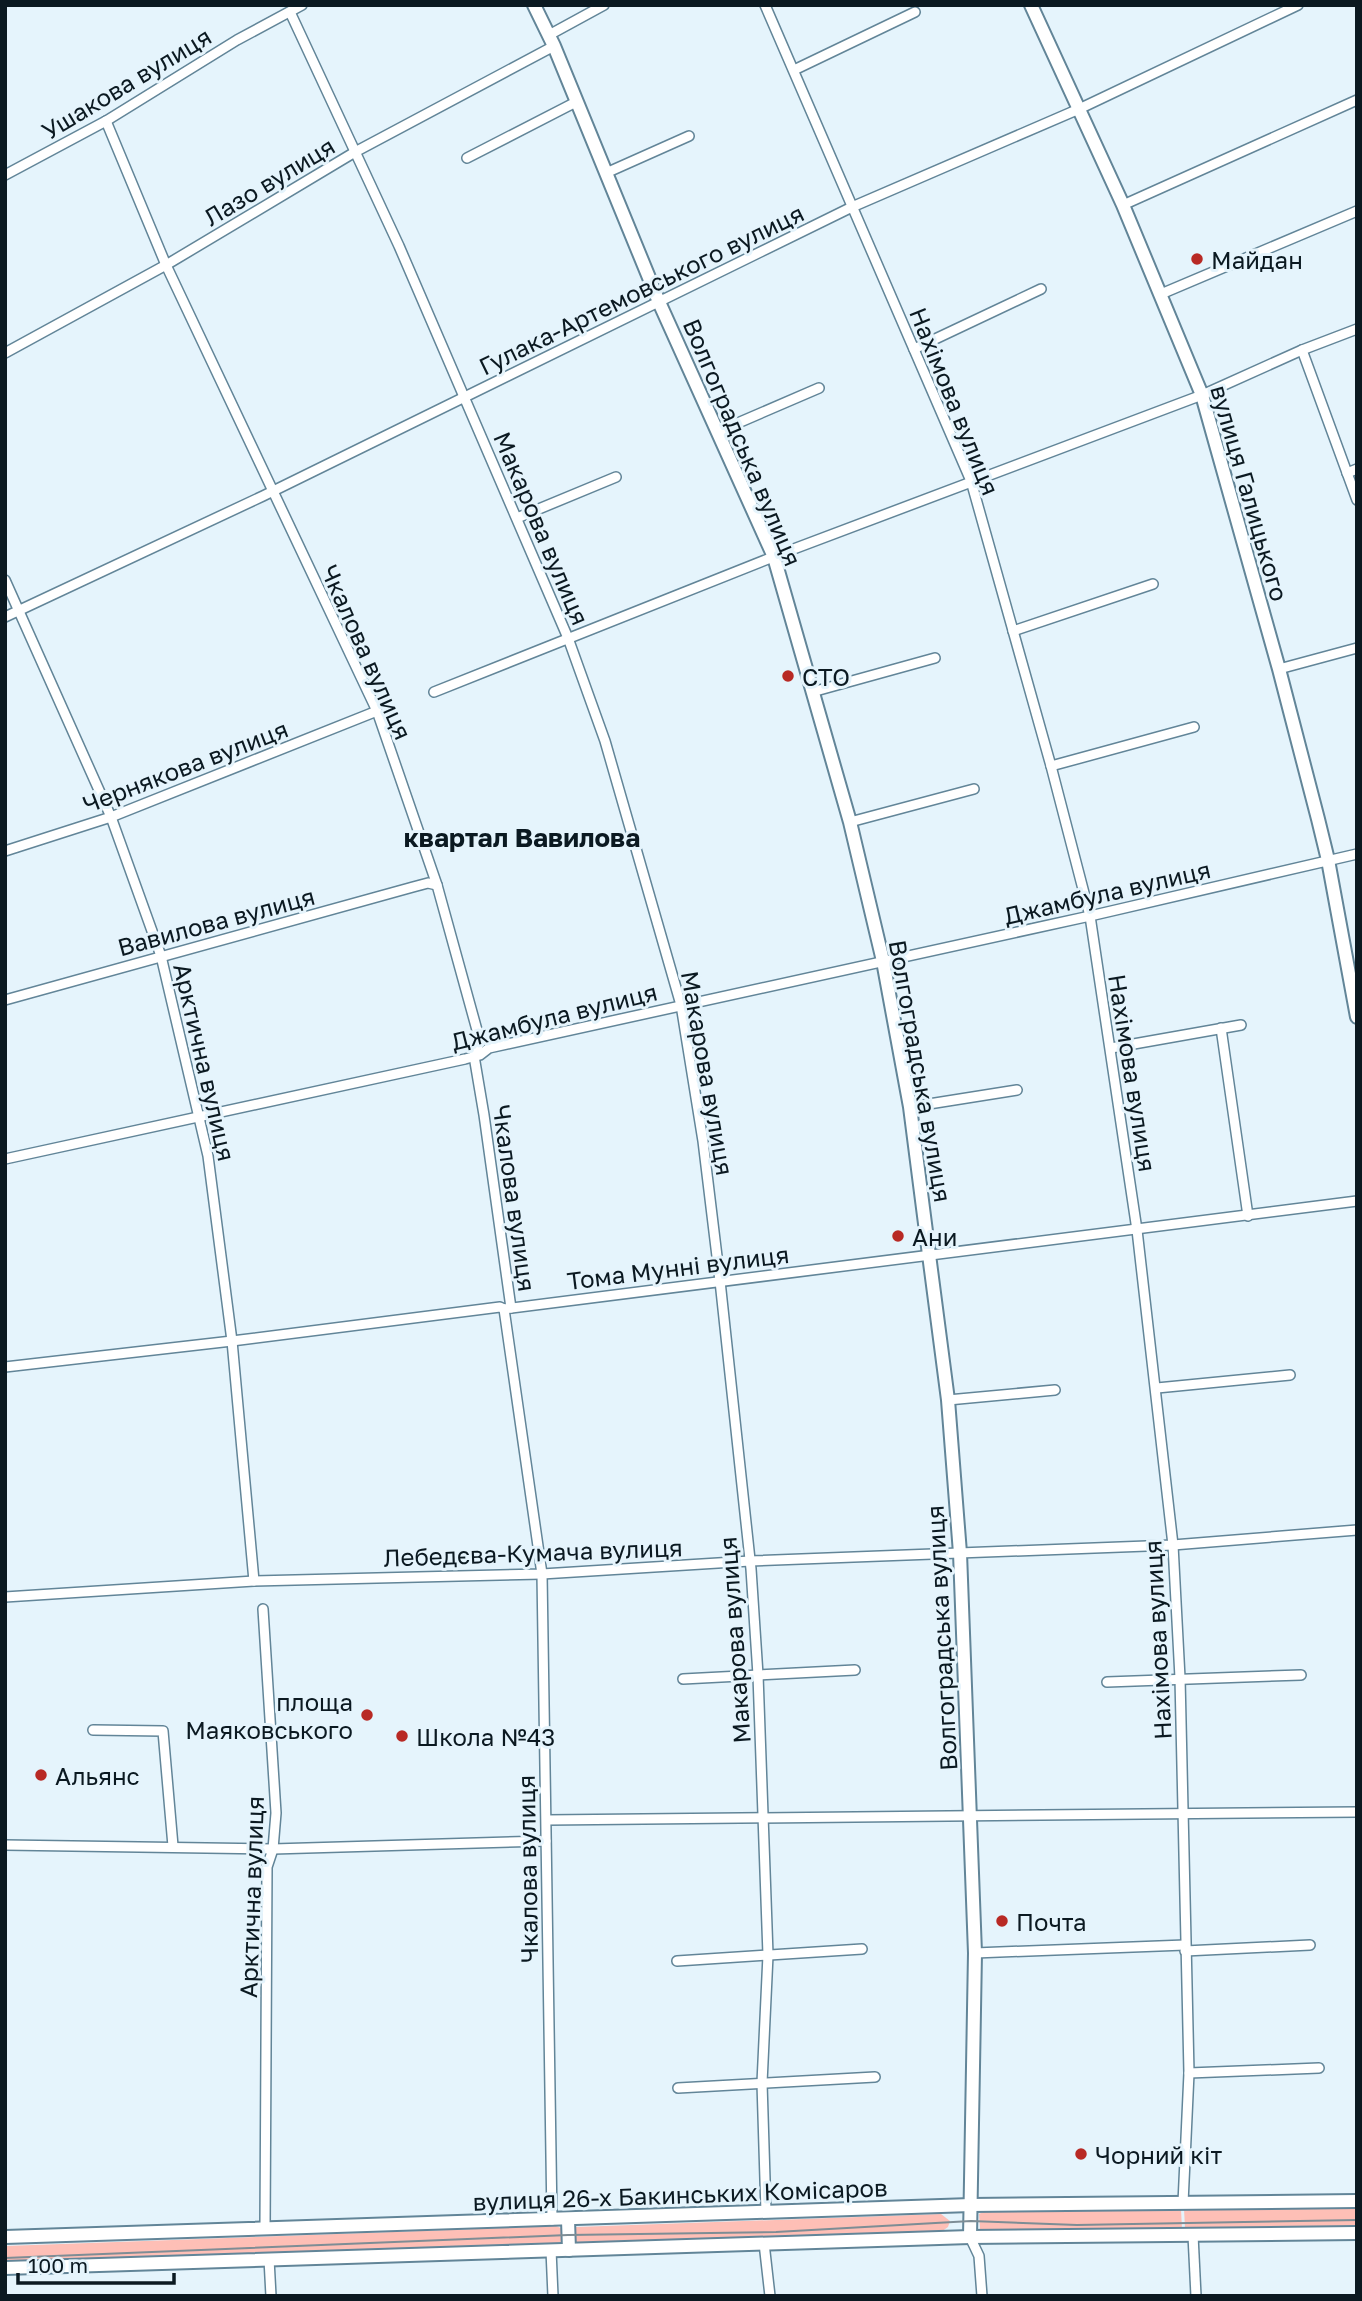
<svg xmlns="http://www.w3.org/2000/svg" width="1362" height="2301" viewBox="0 0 1362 2301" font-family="'Golos Text',sans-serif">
  <rect width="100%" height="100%" fill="#e5f4fc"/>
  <g fill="#febfb6">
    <polygon points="1357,2208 1357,2227 1185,2228 1184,2209"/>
    <polygon points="1181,2209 1182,2229 987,2231 980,2229 979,2214 987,2210"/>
    <polygon points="941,2214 950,2221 948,2227 941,2232 576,2242 572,2239 572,2233 576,2227"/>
    <polygon points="556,2226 563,2229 563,2241 554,2244 5,2263 5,2246"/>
  </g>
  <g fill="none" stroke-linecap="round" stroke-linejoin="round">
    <g stroke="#628598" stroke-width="12">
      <g id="street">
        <polyline points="765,5 971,481 1051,766 1090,916 1137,1230 1173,1545 1180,1678 1189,2073 1183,2203"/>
        <polyline points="290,12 399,246 568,638 605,741 681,1005 703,1141 720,1281 751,1569 758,1675 768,1955 762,2083 766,2212"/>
        <polyline points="549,35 604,5"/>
        <polyline points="794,70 915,12"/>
        <polyline points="106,121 166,265 377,711 437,885 480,1041 474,1056 484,1115 511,1308"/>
        <polyline points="467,158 576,102"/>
        <polyline points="606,173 689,136"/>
        <polyline points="5,175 106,121 237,40 302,5"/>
        <polyline points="1123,205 1357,100"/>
        <polyline points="1161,294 1357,211"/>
        <polyline points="914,349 1041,289"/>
        <polyline points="1302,350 1357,500"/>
        <polyline points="5,353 166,265 355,152 554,46"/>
        <polyline points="717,432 819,388"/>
        <polyline points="1347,473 1357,469"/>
        <polyline points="517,518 616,477"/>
        <polyline points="5,580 111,817 161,956 208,1156 232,1341 254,1581"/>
        <polyline points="5,617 263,496 852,207 1079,109 1298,5"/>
        <polyline points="1013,631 1153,584"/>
        <polyline points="1279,669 1357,648"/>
        <polyline points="434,692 783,553 1202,395 1302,350 1357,329"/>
        <polyline points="812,692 935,658"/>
        <polyline points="1051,766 1194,727"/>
        <polyline points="850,822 974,789"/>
        <polyline points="5,851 111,817 377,711"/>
        <polyline points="5,1000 413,887 428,883 437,885"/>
        <polyline points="1221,1028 1248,1216"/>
        <polyline points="1111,1048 1241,1025"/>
        <polyline points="910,1107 1017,1090"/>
        <polyline points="5,1159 465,1059 480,1055 489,1048 1090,916 1357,854"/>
        <polyline points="504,1309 542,1574 552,2220"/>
        <polyline points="5,1367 232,1341 500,1307 504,1309 1357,1201"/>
        <polyline points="1157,1388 1290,1375"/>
        <polyline points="948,1400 1055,1390"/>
        <polyline points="5,1597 254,1581 542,1574 750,1561 1173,1545 1357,1530"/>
        <polyline points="263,1609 276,1813 273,1849 267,1867 265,2228"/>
        <polyline points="683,1679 855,1670"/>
        <polyline points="1107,1682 1301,1675"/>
        <polyline points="93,1730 163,1731 173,1846"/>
        <polyline points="547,1820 1357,1812"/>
        <polyline points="5,1845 273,1849 546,1841"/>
        <polyline points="1185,1951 1310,1945"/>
        <polyline points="975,1953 1185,1945"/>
        <polyline points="677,1961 862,1949"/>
        <polyline points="1189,2073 1319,2068"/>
        <polyline points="678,2088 875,2077"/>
        <polyline points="1193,2235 1196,2296"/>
        <polyline points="970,2237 979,2256 982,2296"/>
        <polyline points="764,2243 770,2296"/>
        <polyline points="551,2250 553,2296"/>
        <polyline points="269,2259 271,2296"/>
      </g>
    </g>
    <g stroke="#628598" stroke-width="16">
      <g id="secondary">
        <polyline points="534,5 554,46 659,302 774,557 850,822 883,961 910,1107 928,1247 948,1400 960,1553 975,1953 970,2237"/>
        <polyline points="1031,5 1123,205 1202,395 1279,669 1318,819 1328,860 1357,1017"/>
        <polyline points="568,2220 569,2250"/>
        <polyline points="5,2237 971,2205 1357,2201"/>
        <polyline points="5,2268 970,2237 1357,2233"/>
      </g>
    </g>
    <use href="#street" stroke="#fff" stroke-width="9"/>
    <use href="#secondary" stroke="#fff" stroke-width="12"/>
    <polyline stroke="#7e8d95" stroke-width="2" points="5,2258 568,2235 776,2232 971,2221 1077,2225 1357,2220"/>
  </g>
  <g fill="#b82924" stroke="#e5f4fc" stroke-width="2.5">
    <circle cx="1197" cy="259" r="7"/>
    <circle cx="788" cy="676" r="7"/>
    <circle cx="898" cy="1236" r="7"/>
    <circle cx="367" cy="1715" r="7"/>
    <circle cx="402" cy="1736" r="7"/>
    <circle cx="41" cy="1775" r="7"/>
    <circle cx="1002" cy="1921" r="7"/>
    <circle cx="1081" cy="2154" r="7"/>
  </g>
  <g text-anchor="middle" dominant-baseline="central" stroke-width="6" stroke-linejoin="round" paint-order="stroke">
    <g font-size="24" fill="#0b1921" stroke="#e5f4fc">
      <text transform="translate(126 83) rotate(-31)">Ушакова вулиця</text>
      <text transform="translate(269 181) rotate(-31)">Лазо вулиця</text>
      <text transform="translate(641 289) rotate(-26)">Гулака-Артемовського вулиця</text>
      <text transform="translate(955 401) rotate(68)">Нахімова вулиця</text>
      <text transform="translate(743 442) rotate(67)">Волгоградська вулиця</text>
      <text transform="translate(1250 493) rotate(74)">вулиця Галицького</text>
      <text transform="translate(542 528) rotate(67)">Макарова вулиця</text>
      <text transform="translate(367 652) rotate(66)">Чкалова вулиця</text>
      <text transform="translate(185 766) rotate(-21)">Чернякова вулиця</text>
      <text transform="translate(1107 892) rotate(-13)">Джамбула вулиця</text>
      <text transform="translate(216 921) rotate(-15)">Вавилова вулиця</text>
      <text transform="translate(554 1016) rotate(-14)">Джамбула вулиця</text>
      <text transform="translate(205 1062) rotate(77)">Арктична вулиця</text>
      <text transform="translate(921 1071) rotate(80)">Волгоградська вулиця</text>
      <text transform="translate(708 1073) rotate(80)">Макарова вулиця</text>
      <text transform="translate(1133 1073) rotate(81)">Нахімова вулиця</text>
      <text transform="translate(515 1198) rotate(82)">Чкалова вулиця</text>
      <text transform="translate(678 1267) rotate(-7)">Тома Мунні вулиця</text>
      <text transform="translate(533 1552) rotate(-2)">Лебедєва-Кумача вулиця</text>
      <text transform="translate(941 1638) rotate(-93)">Волгоградська вулиця</text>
      <text transform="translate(734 1640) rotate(-94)">Макарова вулиця</text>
      <text transform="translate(1157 1640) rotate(-93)">Нахімова вулиця</text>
      <text transform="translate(527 1869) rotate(-91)">Чкалова вулиця</text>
      <text transform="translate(251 1897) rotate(-88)">Арктична вулиця</text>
      <text transform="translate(680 2194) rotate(-2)">вулиця 26-х Бакинських Комісаров</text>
    </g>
    <g font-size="24" fill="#0b1921" stroke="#e5f4fc" text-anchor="start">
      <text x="1211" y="259">Майдан</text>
      <text x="802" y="676">СТО</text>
      <text x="912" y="1236">Ани</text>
      <text x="353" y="1701" text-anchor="end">площа<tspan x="353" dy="28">Маяковського</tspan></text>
      <text x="416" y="1736">Школа №43</text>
      <text x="55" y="1775">Альянс</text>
      <text x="1016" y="1921">Почта</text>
      <text x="1095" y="2154">Чорний кіт</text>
    </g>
    <g font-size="26" font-weight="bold" fill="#0b1921" stroke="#e5f4fc">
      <text x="522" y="837">квартал Вавилова</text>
    </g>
  </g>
  <rect width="1362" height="2301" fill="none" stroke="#0b1921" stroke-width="14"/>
  <path d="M18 2273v10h156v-10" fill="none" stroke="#0b1921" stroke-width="3.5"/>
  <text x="28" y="2273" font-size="21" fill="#0b1921" stroke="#e5f4fc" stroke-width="5" paint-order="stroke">100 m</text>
</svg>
